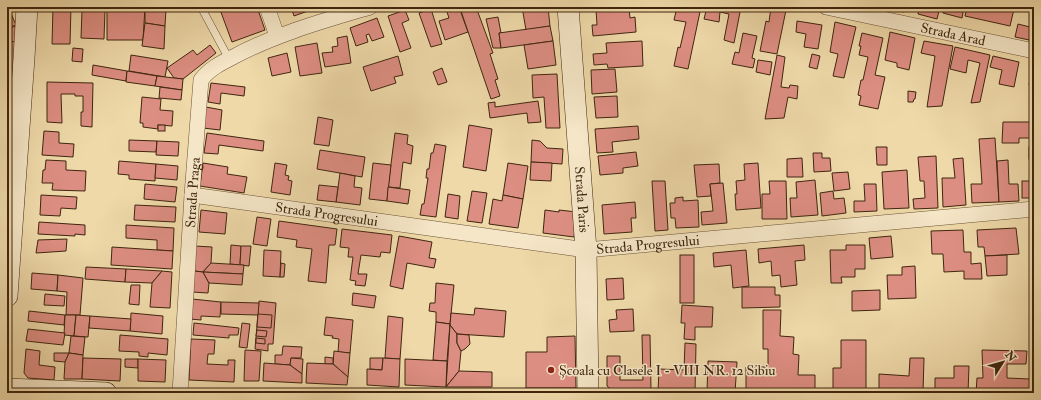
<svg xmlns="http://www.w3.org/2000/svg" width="1041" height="400" viewBox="0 0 1041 400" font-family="'IM FELL Double Pica',serif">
  <rect width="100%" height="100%" fill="#efd9a9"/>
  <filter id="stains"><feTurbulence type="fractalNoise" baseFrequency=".005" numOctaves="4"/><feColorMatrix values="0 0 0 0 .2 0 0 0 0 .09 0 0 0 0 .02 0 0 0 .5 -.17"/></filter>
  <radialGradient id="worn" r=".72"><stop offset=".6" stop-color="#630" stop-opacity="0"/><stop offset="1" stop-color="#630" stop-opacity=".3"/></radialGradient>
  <g fill="#dd8e82" stroke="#3f260f">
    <polygon points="7,7 9,9 16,25 7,28"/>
    <polygon points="53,7 71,7 70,44 52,44"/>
    <polygon points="107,7 145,7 143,40 107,40"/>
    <polygon points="145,7 166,9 165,26 145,23"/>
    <polygon points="219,7 257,7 265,30 232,42"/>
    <polygon points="291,7 319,7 294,16"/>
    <polygon points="453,7 459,7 468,32 445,40 439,21 449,18 446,9"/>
    <polygon points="472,7 476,7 493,53 490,54 498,79 495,80 500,96 491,99 461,11"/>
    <polygon points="522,7 548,7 550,26 526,30"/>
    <polygon points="629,7 630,18 635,17 636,32 593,36 592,25 597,25 596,10"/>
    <polygon points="677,7 701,7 688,69 674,66 678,47 680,48 686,22 674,20"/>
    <polygon points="707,7 741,7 734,43 724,40 729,14 720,12 719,22 704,19"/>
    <polygon points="771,7 786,10 777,54 760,51 766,21 769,22"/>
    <polygon points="893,7 905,7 904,12 893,9"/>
    <polygon points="919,7 940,7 937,19 918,14"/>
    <polygon points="944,7 964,7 962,18 943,13"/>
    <polygon points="967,7 1005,7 1014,9 1010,26 965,16"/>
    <polygon points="431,9 442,44 431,47 419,13"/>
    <polygon points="82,10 105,10 104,39 81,38"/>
    <polygon points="405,10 409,20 402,23 411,48 400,52 388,16"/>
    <polygon points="498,17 501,33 499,33 501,48 493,48 486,19"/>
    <polygon points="377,18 384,37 372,41 369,34 366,35 368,42 356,46 350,28"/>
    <polygon points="797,21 822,25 818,49 804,47 806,34 796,32"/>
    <polygon points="835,22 856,27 844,78 833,76 838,54 830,52"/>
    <polygon points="145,23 165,26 164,49 142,46"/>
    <polygon points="1018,24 1034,28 1034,41 1015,37"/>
    <polygon points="16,26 16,41 7,43 7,29"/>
    <polygon points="550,26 553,41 501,48 499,33"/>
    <polygon points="890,32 915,38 909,70 897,67 897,63 885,60"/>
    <polygon points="743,33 757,36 752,58 755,59 753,68 732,64 735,52 739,53"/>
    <polygon points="862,33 883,38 875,75 885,77 878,109 859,105 861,96 858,95 861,80 863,80 868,57 859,55 861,46 859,46"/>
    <polygon points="347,36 351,63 325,67 322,53 333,52 332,47 338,46 337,38"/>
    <polygon points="16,41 12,78 7,77 7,43"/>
    <polygon points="553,41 556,65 528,69 524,45"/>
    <polygon points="642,41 643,66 608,68 607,64 594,65 593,54 607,53 606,43"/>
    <polygon points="924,41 953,46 942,106 927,107 935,56 921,53"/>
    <polygon points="317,43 322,73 300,76 295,47"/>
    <polygon points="210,45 216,53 183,79 174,78 167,68 193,50 197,55"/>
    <polygon points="955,47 990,55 980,102 971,103 980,63 968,60 966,73 950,69"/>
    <polygon points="73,48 83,49 82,62 72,61"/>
    <polygon points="287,53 291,72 272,76 268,58"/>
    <polygon points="812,54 820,56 817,69 809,67"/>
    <polygon points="131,55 168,61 165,77 129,71"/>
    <polygon points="777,55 785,57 781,87 789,88 790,85 798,86 797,99 788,97 784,118 765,119"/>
    <polygon points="398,56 403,75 394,77 396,83 371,91 363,67"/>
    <polygon points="993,56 1019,62 1014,87 999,84 1002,70 990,67"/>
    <polygon points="758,60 772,62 770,75 756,72"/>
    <polygon points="1033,64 1034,64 1034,86 1029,85"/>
    <polygon points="93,65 127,71 126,81 92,75"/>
    <polygon points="442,68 447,82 438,85 433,72"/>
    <polygon points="615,69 617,92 592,94 591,70"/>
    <polygon points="127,71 157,76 155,86 126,82"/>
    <polygon points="557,74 560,128 546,128 544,97 533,98 532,75"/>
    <polygon points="157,76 183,79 182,90 155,86"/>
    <polygon points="47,82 93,83 92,127 81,126 81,112 83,112 83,96 75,96 75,94 61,94 62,123 47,122"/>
    <polygon points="211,83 245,87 244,96 221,93 220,104 208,102"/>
    <polygon points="160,87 182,90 181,100 159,98"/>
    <polygon points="908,91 916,92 915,99 914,99 913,102 908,102"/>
    <polygon points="617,96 618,117 596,118 594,97"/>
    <polygon points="142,97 161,99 160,110 173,111 172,126 158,125 158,129 143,127 143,123 140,123"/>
    <polygon points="538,101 541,122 528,123 527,113 490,118 488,103 495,102 495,107"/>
    <polygon points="206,107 222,110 220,130 203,128"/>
    <polygon points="318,117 333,120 329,146 314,144"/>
    <polygon points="1003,122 1034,122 1034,138 1019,138 1019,143 1002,143"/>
    <rect x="158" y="125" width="7" height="6"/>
    <polygon points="469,125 492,129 486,171 463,167"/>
    <polygon points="638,126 639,139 612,142 613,152 597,153 595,129"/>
    <polygon points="44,131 59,132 59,143 74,144 73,157 42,155"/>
    <polygon points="207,133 264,141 263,151 219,145 218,154 204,153"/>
    <polygon points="395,133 408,135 407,144 413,146 411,164 403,162 400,188 388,187"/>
    <polygon points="995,138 999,202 972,203 971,184 982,184 979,139"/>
    <polygon points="129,140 157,141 156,152 129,151"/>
    <polygon points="532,140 540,141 547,148 563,149 562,164 531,162"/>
    <polygon points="157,141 179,142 178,156 156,155"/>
    <polygon points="435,144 446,146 436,217 420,215 422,204 424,204 428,178 426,178 427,169 429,169 431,153 433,153"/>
    <polygon points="876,147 887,147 887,165 877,165"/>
    <rect x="1029" y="147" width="5" height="12"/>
    <polygon points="320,150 365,157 362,177 317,169"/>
    <polygon points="636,152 638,166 623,168 623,173 600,175 598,156"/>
    <polygon points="813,153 822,153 822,158 830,158 831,171 814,172"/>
    <polygon points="936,156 938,208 914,209 913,199 925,198 924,181 920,181 918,157"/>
    <polygon points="802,158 803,177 787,177 787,159"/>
    <polygon points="963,158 966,205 943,207 942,178 955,178 953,159"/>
    <polygon points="46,160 66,161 66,170 86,171 85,191 52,190 53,183 42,183 43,170 45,170"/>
    <polygon points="1008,160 1009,184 1018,184 1019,201 999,202 997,161"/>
    <polygon points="119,161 156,164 155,181 129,179 129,175 118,174"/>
    <polygon points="531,162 552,163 551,181 530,180"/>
    <polygon points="203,163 228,167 227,174 247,177 244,193 200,186"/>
    <polygon points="275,163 287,165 285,175 289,176 288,180 292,181 290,195 271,192"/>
    <polygon points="373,163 391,165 387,201 369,199"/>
    <polygon points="508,163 528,166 523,199 503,195"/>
    <polygon points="758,163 761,208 736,210 735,194 737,194 736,181 745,180 744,164"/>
    <polygon points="156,164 178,166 177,180 155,178"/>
    <polygon points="719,164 720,183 710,184 711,196 697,197 694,165"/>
    <polygon points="907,170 909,208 884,209 882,172"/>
    <polygon points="848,172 850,189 834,191 832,173"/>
    <polygon points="340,173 355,176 354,187 362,188 360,205 336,202"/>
    <polygon points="815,180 818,215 791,217 790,198 797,198 796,182"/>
    <polygon points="652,181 665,181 668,230 655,231"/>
    <polygon points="769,181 786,181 787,219 762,219 762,194 770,194"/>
    <rect x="1022" y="181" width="12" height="17"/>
    <polygon points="723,183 727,223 702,225 701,212 713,211 710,184"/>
    <polygon points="145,184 177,187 175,202 144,199"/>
    <polygon points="864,184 876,184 877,211 854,212 854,201 865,201"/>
    <polygon points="319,185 338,187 336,202 317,200"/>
    <polygon points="388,187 410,190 408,204 387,201"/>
    <polygon points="472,191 487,193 482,223 467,221"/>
    <polygon points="833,191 834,199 844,198 846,213 822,216 820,193"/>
    <polygon points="448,194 460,196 458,219 445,217"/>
    <polygon points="41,195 77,197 76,209 61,208 60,216 40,215"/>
    <polygon points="503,195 523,199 518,228 489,224 493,199 502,201"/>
    <polygon points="683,197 683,201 698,200 699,227 676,228 675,218 671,218 670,203 675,203 675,198"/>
    <polygon points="635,202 636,218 631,218 632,232 604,234 602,205"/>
    <polygon points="135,205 176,207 175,222 134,220"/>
    <polygon points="201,210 227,213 225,234 199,232"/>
    <polygon points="545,210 559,212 559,210 577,212 574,237 543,233"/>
    <polygon points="257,217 271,219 267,246 253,244"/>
    <polygon points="279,221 337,229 335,245 329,245 326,283 308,281 312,249 296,247 297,240 277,237"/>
    <polygon points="39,222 85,225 85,235 75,234 75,236 38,234"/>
    <polygon points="126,225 174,228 173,251 157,250 157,240 126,238"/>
    <polygon points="1016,228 1019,254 985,256 984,247 978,247 977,230"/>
    <polygon points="342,229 392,235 390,253 381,252 380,257 361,255 358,274 367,274 365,286 355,285 356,281 350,280 353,257 348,257 349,248 340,247"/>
    <polygon points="963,230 964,252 971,252 971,264 981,263 982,279 964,279 964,271 944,272 943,254 932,254 931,231"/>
    <polygon points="399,236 432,242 429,258 436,259 434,268 407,263 403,289 390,286"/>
    <polygon points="891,236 893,257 871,259 869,238"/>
    <polygon points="67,239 66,251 36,253 38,240"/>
    <polygon points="231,245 241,246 240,265 230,264"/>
    <polygon points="804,245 805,260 795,261 797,285 781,287 780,275 772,276 771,261 759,263 758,249"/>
    <polygon points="846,245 865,245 865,269 855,269 855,277 841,277 842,283 831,283 830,250 846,250"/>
    <polygon points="195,246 212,247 211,263 203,272 194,271"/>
    <polygon points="241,246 251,246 249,266 240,265"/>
    <polygon points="112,247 173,251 172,269 111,265"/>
    <polygon points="264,250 281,251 280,277 263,276"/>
    <polygon points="746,250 749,286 733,288 731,265 714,267 713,253"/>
    <rect x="680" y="255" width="14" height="48"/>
    <polygon points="1007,255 1007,275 987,276 985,256"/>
    <polygon points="211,263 244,265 243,274 203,272"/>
    <polygon points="281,263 285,264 284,277 280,277"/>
    <polygon points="915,266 916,298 888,299 887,275 902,275 902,267"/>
    <polygon points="86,267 126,269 125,282 85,279"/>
    <polygon points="126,269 162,271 152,283 125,282"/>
    <polygon points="162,271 172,272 170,308 150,307 152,283"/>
    <polygon points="194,271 203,272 209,283 208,293 192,292"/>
    <polygon points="203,272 243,274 242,285 209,283"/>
    <polygon points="32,273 58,275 57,291 31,289"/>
    <polygon points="58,275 83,278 80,315 66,315 67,292 57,291"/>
    <polygon points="623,278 624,299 607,300 606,279"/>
    <polygon points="436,283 454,285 450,324 436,322 436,312 429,311 430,303 435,303"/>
    <polygon points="131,285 140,285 139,305 129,304"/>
    <polygon points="742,287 775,287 775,295 780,295 780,307 742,308"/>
    <polygon points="880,290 880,310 852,311 852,291"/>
    <polygon points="353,293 376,296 374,308 352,305"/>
    <polygon points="45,294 65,296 64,306 44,305"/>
    <polygon points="192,299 221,302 220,317 201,316 201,320 190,319"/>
    <polygon points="259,301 276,303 273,344 268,344 268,351 255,349"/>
    <polygon points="221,302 259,303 258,315 221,314"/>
    <polygon points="682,305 713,307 712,327 695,327 695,340 684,339 685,323 681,323"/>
    <polygon points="475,308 506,311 504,337 457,334 450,325 451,313 474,315"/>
    <polygon points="633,309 634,331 610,332 609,320 617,319 616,310"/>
    <polygon points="763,310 781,310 780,336 794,337 793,354 799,355 798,375 815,375 815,393 746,391 746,367 768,367 768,349 763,349"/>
    <polygon points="29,311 65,315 64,325 28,321"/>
    <polygon points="131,313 163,316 162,334 130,331"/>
    <polygon points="258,314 272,315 271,328 257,327"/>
    <polygon points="65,315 76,315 74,336 64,335"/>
    <polygon points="76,315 90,316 88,337 74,336"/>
    <polygon points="90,316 131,319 130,331 89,328"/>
    <polygon points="388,316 403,318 400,359 385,358"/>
    <polygon points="326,317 353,320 350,353 338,352 339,339 332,338 333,336 324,335"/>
    <polygon points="436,322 450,324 447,361 433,360"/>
    <polygon points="194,323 239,328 238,335 229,335 229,338 193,335"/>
    <polygon points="242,323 250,324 247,348 239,347"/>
    <polygon points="450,325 457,334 457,343 461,351 459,371 446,387"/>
    <polygon points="28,329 65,333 63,345 26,341"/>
    <polygon points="257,330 267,331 266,337 256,336"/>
    <polygon points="457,334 469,335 470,344 465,349 461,351 457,343"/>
    <polygon points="120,335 168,339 167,355 148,353 148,357 139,356 139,352 119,351"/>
    <polygon points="642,335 650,335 651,390 612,390 607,386 607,356 620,356 620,380 643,380"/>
    <polygon points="71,336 85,337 83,355 69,353"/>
    <polygon points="575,336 576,388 526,388 526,352 547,352 547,337"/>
    <polygon points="256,338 265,339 265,344 256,343"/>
    <polygon points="191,339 215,340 214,354 208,354 207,364 228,365 228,360 235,360 234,382 189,380"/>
    <polygon points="841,340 866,340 866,393 833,393 833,368 841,368"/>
    <polygon points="685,343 696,344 695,393 658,392 659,369 684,370"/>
    <polygon points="283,346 302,347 301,358 291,358 290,365 275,364 275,355 282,355"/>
    <polygon points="26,349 40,351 39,365 55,367 54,380 28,378 24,373"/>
    <polygon points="245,350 261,351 259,381 244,381"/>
    <polygon points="982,350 1027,351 1026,364 1007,364 1007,378 1030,379 1030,393 976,393 977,378 983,378"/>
    <polygon points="334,351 350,353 348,377 333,364"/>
    <polygon points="54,353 69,353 65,362 54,361"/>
    <polygon points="69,353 83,355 82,379 64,379 65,362"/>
    <polygon points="325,357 333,358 333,364 325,364"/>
    <polygon points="83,358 121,359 120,381 82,379"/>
    <polygon points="291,358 303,359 302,374 290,365"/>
    <polygon points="370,358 383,358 382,370 370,369"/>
    <polygon points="383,358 400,359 399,387 367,385 367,369 382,370"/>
    <polygon points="910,358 924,358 923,393 879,393 879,374 909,376"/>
    <polygon points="125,359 138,359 138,368 125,367"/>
    <polygon points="138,359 166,360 165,382 138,381"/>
    <polygon points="405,359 447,361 446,387 405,385"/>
    <polygon points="708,361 737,362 735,393 707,391"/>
    <polygon points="264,363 290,365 302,374 302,383 263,381"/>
    <polygon points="307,363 333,364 348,377 347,385 306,383"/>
    <polygon points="954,366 969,366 968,393 935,393 935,378 954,378"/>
    <polygon points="459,371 492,372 492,387 446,387"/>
  </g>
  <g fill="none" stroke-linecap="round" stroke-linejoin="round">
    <g stroke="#6b5336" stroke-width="8">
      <polyline id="lane" points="201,7 229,59"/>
    </g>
    <g stroke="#6b5336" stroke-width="16">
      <g id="street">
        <polyline points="267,7 277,36"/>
        <path id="s1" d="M826,7L1034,51"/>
        <path id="s2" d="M192,195L586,250L1034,209"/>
        <path id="s3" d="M180,393L192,195L201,80C209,69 221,63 233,57C276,34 323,21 370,7"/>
      </g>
    </g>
    <g stroke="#3f260f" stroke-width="22">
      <g id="secondary">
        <path id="s4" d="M568,7L586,250L588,393"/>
        <polyline points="7,296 24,58 27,7"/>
        <polyline points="7,389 106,393"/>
      </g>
    </g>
    <use href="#lane" stroke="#f5e6c7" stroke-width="7"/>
    <use href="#street" stroke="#f5e6c7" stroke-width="15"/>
    <use href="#secondary" stroke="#f5e6c7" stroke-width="21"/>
  </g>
  <circle fill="#8f2418" stroke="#f5e6c7" stroke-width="1.5" cx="551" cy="370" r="4"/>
  <g text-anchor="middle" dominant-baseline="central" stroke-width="3" stroke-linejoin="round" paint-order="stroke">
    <g font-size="14" fill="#3f260f" stroke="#f5e6c7">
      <text stroke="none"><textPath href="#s1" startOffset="130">Strada Arad</textPath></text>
      <text stroke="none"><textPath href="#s3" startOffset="201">Strada Praga</textPath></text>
      <text stroke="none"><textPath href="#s4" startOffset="193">Strada Paris</textPath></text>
      <text stroke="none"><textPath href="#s2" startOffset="136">Strada Progresului</textPath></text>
      <text stroke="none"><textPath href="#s2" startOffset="460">Strada Progresului</textPath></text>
    </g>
    <g font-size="14" fill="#3f260f" stroke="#f5e6c7" text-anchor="start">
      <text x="559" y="370">Școala cu Clasele I - VIII NR. 12 Sibiu</text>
    </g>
  </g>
  <rect width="1041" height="400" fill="none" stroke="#efd9a9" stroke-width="24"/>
  <rect x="8" y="8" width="1025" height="384" fill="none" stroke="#3f260f" stroke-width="2"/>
  <rect x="12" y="12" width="1017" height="376" fill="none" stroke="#3f260f"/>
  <g transform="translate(1003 362) rotate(53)" stroke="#f5e6c7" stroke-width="3" paint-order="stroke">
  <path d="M0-3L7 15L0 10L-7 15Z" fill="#3f260f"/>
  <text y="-6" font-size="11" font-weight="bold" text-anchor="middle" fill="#3f260f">N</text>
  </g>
  <rect width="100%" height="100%" filter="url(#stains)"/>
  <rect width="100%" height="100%" fill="url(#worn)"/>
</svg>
